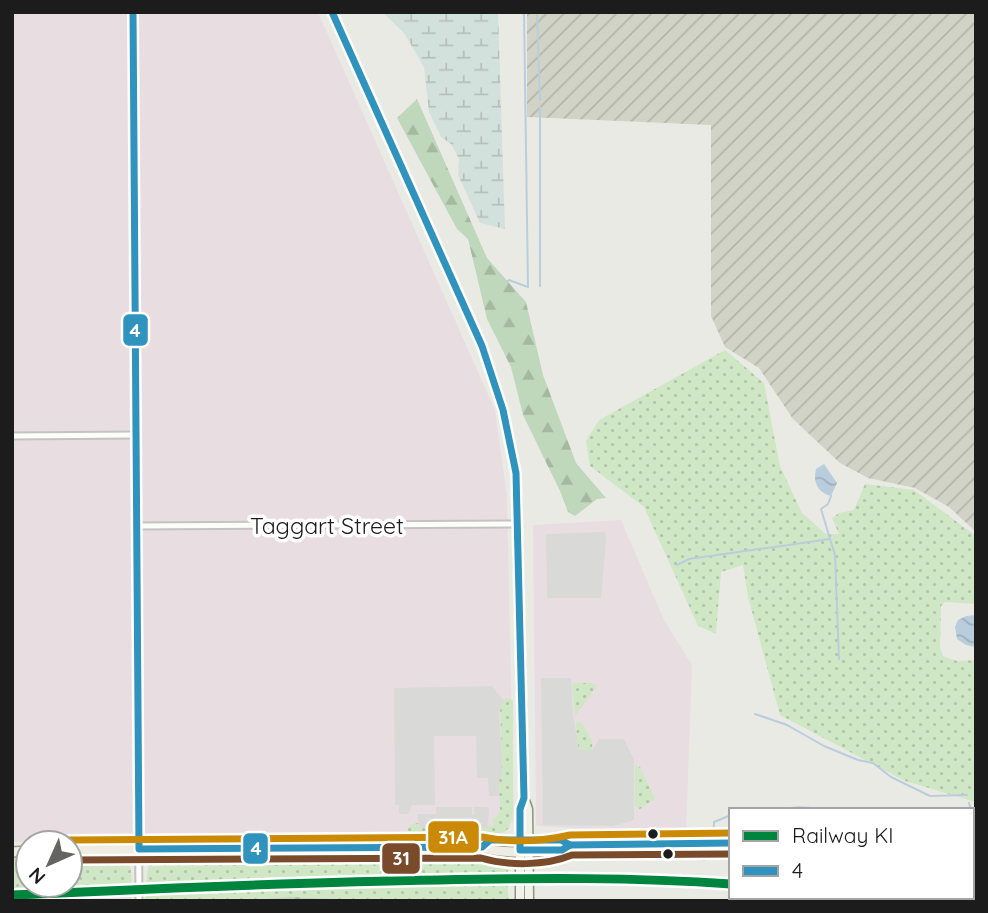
<svg xmlns="http://www.w3.org/2000/svg" width="988" height="913" viewBox="0 0 988 913" font-family="Quicksand,sans-serif">
  <defs>
    <pattern id="construction-furrows" width="10" height="10" patternUnits="userSpaceOnUse" patternTransform="scale(1.75)"><rect width="10" height="10" fill="#d1d3c7"/><path d="M-1 1l2-2M0 10L10 0M9 11l2-2" fill="none" stroke="#b3b5aa"/></pattern>
    <pattern id="grass-dots" width="8" height="8" patternUnits="userSpaceOnUse" patternTransform="scale(1.75)"><rect width="8" height="8" fill="#cfe7c5"/><path d="M2 2h.1M6 6h.1" fill="none" stroke="#b1c6a9" stroke-width="1.8" stroke-linecap="round"/></pattern>
    <pattern id="forest-firs" width="22" height="20" patternUnits="userSpaceOnUse" patternTransform="scale(1.75)"><rect width="22" height="20" fill="#bfd8bb"/><path d="M5 1l3.5 6h-7zM16 11l3.5 6h-7z" fill="#a4b9a0"/></pattern>
    <pattern id="wetland-marsh" width="20" height="14" patternUnits="userSpaceOnUse" patternTransform="scale(1.75)"><rect width="20" height="14" fill="#d3e1dc"/><path d="M1 5h8M5 5V1M11 12h8M15 12V8" fill="none" stroke="#b5c0bc"/></pattern>
    <pattern id="water-waves" width="16" height="10" patternUnits="userSpaceOnUse" patternTransform="scale(1.75)"><rect width="16" height="10" fill="#bacddd"/><path d="M0 5q4-4 8 0t8 0" fill="none" stroke="#9fafbd"/></pattern>
  </defs>
  <rect width="100%" height="100%" fill="#eaeae5"/>
  <g fill="#e8dee2">
    <polygon points="12,12 318,12 495,410 507,496 514,820 499,835 12,842"/>
    <polygon points="621,520 664,620 692,665 686,834 536,826 533,525"/>
    <polygon points="131,894 131,901 38,901 37,898"/>
  </g>
  <polygon fill="url(#construction-furrows)" points="527,12 976,12 976,532 949,507 915,488 868,478 840,463 793,419 759,368 725,347 711,316 711,125 527,117"/>
  <g fill="url(#grass-dots)">
    <polygon points="725,350 764,383 780,466 802,513 826,534 839,534 832,518 839,513 854,510 865,484 914,490 976,536 976,604 945,602 941,606 940,648 943,656 957,661 976,660 976,802 905,781 780,715 748,597 743,565 721,572 716,634 698,626 644,507 590,466 586,441 599,420"/>
    <polygon points="574,683 592,683 597,686 575,716 572,685"/>
    <polygon points="506,698 513,700 513,813 509,828 501,835 413,839 408,832 408,828 410,825 418,823 419,828 493,826 493,820 500,811 499,780 502,759 500,706"/>
    <path d="M578,721C586,726 594,742 592,750H579L578,748L576,724Z"/>
    <polygon points="635,765 640,767 655,799 640,809 635,807"/>
    <polygon points="501,856 509,866 507,876 281,880 146,886 149,859"/>
    <path d="M70,857L123,859C133,865 132,875 131,886L12,891V858H28V885H70Z"/>
    <polygon points="507,882 509,901 386,901 290,897 233,901 144,901 147,892 304,884"/>
  </g>
  <g fill="url(#forest-firs)">
    <polygon points="417,99 487,258 526,302 543,375 576,463 606,498 597,499 575,516 568,512 560,491 523,415 511,367 487,319 468,239 457,229 397,118"/>
    <polygon points="972,850 976,850 976,901 892,901 877,897 972,897"/>
    <polygon points="290,897 386,901 233,901"/>
  </g>
  <polygon fill="url(#wetland-marsh)" points="382,12 498,12 505,229 480,223 458,175 459,159 451,144 441,137 429,112 424,67 404,33"/>
  <g fill="#d9d9d7">
    <polygon points="605,532 606,540 601,598 547,598 546,534"/>
    <polygon points="541,678 571,678 573,715 579,750 592,750 599,739 624,739 634,760 634,820 613,826 543,825"/>
    <polygon points="492,686 504,701 500,706 499,717 502,759 501,778 499,780 499,796 489,796 488,778 477,778 476,736 434,736 435,805 412,805 408,814 399,814 399,805 395,805 394,688"/>
    <polygon points="436,807 472,807 472,815 474,815 474,807 489,807 488,828 419,828 417,814 436,814"/>
  </g>
  <g fill="url(#water-waves)">
    <path d="M824,464L837,483L831,496C817,492 813,482 816,469Z"/>
    <polygon points="976,615 976,647 975,647 966,645 957,639 955,627 958,620 966,616"/>
  </g>
  <g fill="none" stroke-linecap="round" stroke-linejoin="round">
    <g stroke="#bacddd" stroke-width="2">
      <polyline points="537,14 540,100"/>
      <polyline points="507,282 509,280 528,287 524,12"/>
      <polyline points="540,286 540,107"/>
      <polyline points="830,539 835,555 839,659"/>
      <polyline points="677,565 689,559 830,539 821,509 828,504 831,496"/>
      <polyline points="755,714 787,725 824,746 858,760 873,763 891,777 930,796 967,795"/>
      <polyline points="969,803 971,810"/>
      <polyline points="753,810 763,810"/>
      <path d="M783,810C796,805 809,808 822,809C834,809 844,807 856,810"/>
      <polyline points="972,817 974,824"/>
      <polyline points="972,824 976,823"/>
      <polyline points="713,836 714,822 731,815"/>
      <polyline points="704,860 712,854"/>
    </g>
    <g stroke="#c3c3c1" stroke-width="9">
      <g id="minor">
        <polyline points="133,12 139,901"/>
        <polyline points="12,436 135,435"/>
        <polyline points="136,526 518,524"/>
      </g>
    </g>
    <g stroke="#8c937e" stroke-width="11">
      <g id="secondary">
        <polyline points="332,12 482,346 503,410 516,473 524,798 528,809 529,901"/>
        <polyline points="520,901 520,809 524,798"/>
      </g>
    </g>
    <g stroke="#9f9d83" stroke-width="12">
      <g id="primary">
        <polyline points="972,843 976,843"/>
        <polyline points="482,847 490,840 561,840 570,845"/>
        <path d="M70,850L482,847C498,854 555,854 570,845L731,843"/>
        <polyline points="12,852 28,851"/>
      </g>
    </g>
    <use href="#minor" stroke="#fcfcfb" stroke-width="5"/>
    <use href="#secondary" stroke="#f0f2ea" stroke-width="8"/>
    <use href="#primary" stroke="#efede3" stroke-width="9"/>
    <g stroke="#fff" stroke-width="12">
      <g id="bus-1">
        <polyline points="133,12 139,849 482,847 490,840 561,840 570,845"/>
        <polyline points="332,12 482,346 503,410 516,473 524,798 520,809 520,850 562,850 570,845 731,843"/>
      </g>
    </g>
    <g stroke="#fff" stroke-width="12">
      <path id="bus-2" d="M70,860L481,858C508,866 545,866 572,855L731,854"/>
    </g>
    <g stroke="#fff" stroke-width="12">
      <path id="bus-3" d="M70,840L482,837C512,843 540,842 570,835L731,833"/>
    </g>
    <use href="#bus-1" stroke="#2f93be" stroke-width="7"/>
    <use href="#bus-2" stroke="#7a4b2a" stroke-width="7"/>
    <use href="#bus-3" stroke="#cb8a06" stroke-width="7"/>
    <g stroke="#fff" stroke-width="14">
      <path id="rail-1" d="M12,895C154,889 296,882 438,880C536,878 633,877 731,884"/>
    </g>
    <use href="#rail-1" stroke="#00853f" stroke-width="9"/>
  </g>
  <g fill="#1c1c1c" stroke="#fff" stroke-width="2.5">
    <circle cx="653" cy="834" r="6"/>
    <circle cx="668" cy="854" r="6"/>
  </g>
  <g text-anchor="middle" dominant-baseline="central" stroke-width="7" stroke-linejoin="round" paint-order="stroke">
    <g font-size="23" fill="#1c1c1c" stroke="#fff">
      <text x="327" y="525">Taggart Street</text>
    </g>
  </g>
  <g stroke="#fff" stroke-width="2.5">
    <rect x="122" y="313" width="27" height="34" rx="7" fill="#2f93be"/>
    <rect x="427" y="820" width="53" height="34" rx="7" fill="#cb8a06"/>
    <rect x="242" y="832" width="27" height="33" rx="7" fill="#2f93be"/>
    <rect x="381" y="842" width="40" height="33" rx="7" fill="#7a4b2a"/>
  </g>
  <g font-size="19" text-anchor="middle" font-weight="bold" fill="#fff">
    <text x="135" y="337">4</text>
    <text x="453" y="844">31A</text>
    <text x="256" y="855">4</text>
    <text x="401" y="865">31</text>
  </g>
  <rect width="988" height="913" fill="none" stroke="#1c1c1c" stroke-width="28"/>
  <rect x="729" y="808" width="245" height="91" fill="#ffffff" stroke="#a4a4a4" stroke-width="2"/>
  <rect x="743" y="831" width="35" height="10" fill="#00853f" stroke="#a4a4a4" stroke-width="2"/>
  <text x="792" y="843" font-size="21" fill="#1c1c1c">Railway KI</text>
  <rect x="743" y="866" width="35" height="10" fill="#2f93be" stroke="#a4a4a4" stroke-width="2"/>
  <text x="792" y="878" font-size="21" fill="#1c1c1c">4</text>
  <g transform="translate(49 864) rotate(225)"><circle r="33" fill="#ffffff" stroke="#a4a4a4" stroke-width="2"/>
  <path d="M0-5L12 26L0 18L-12 26Z" fill="#646462"/>
  <text y="-10" font-size="19" font-weight="bold" text-anchor="middle" fill="#1c1c1c">N</text>
  </g>
</svg>
